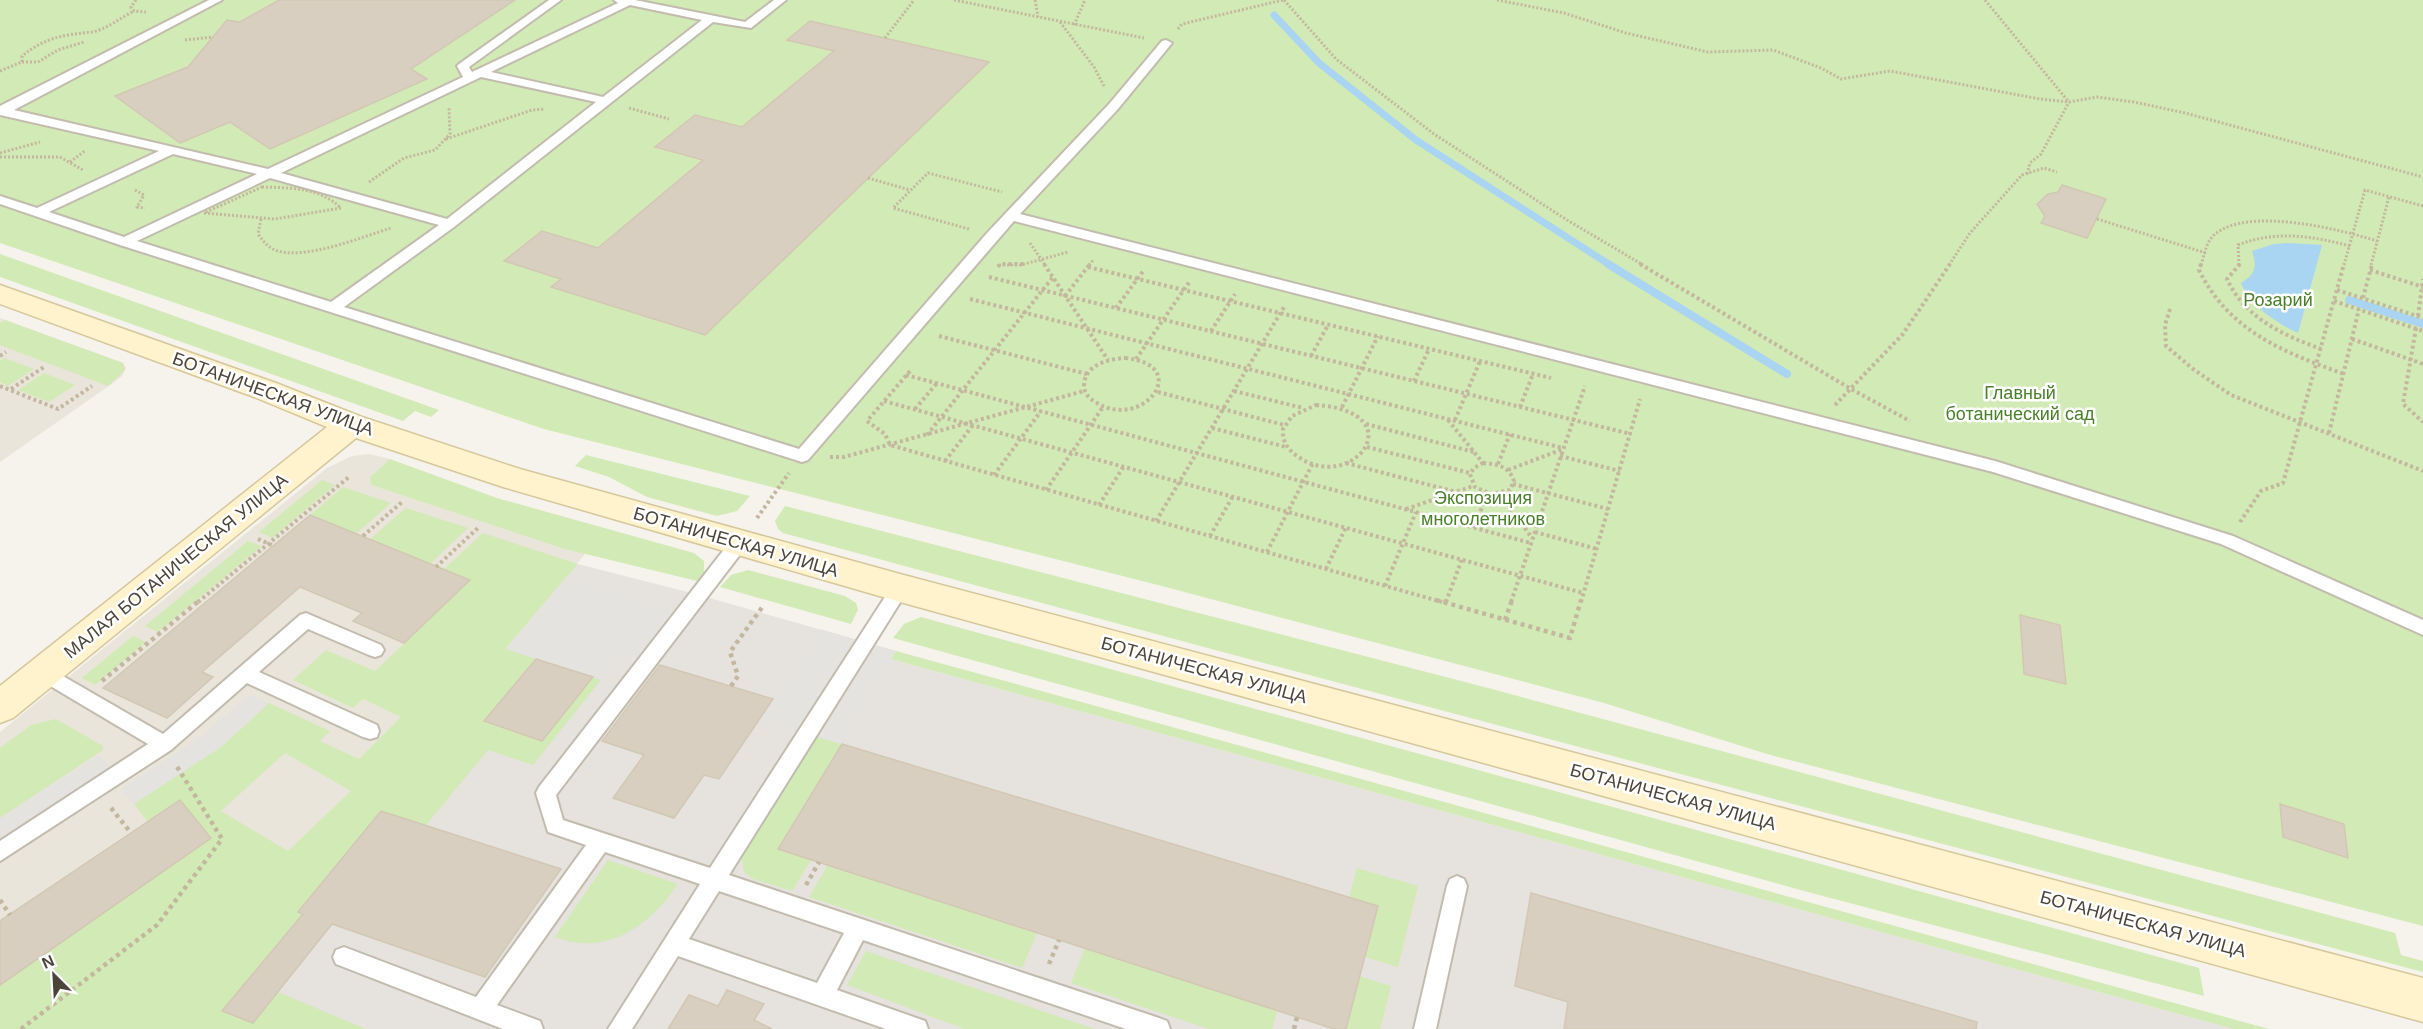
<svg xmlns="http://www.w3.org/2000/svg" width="2423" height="1029" viewBox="0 0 2423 1029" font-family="Arial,sans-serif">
  <rect width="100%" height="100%" fill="#f6f3ec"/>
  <g fill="#eae5da">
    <polygon points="0,318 123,363 126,368 122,376 113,383 0,462"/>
    <polygon points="369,454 390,459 370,477 371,485 585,554 506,649 290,891 0,1029 0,732 327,468 352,456"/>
  </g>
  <polygon fill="#e6e2dd" points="578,564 699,595 896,651 891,659 2233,1029 182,1029"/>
  <g fill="#d2eab5" fill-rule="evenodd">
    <polygon points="0,0 2423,0 2423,926 1767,754 1604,703 1158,585 544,429 0,243"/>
    <polygon points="0,254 439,410 431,417 415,411 403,421 0,277"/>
    <polygon points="5,320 123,363 125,370 108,386 0,345 0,323"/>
    <polygon points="5,358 34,369 8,386 0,382 0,361"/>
    <polygon points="44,373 75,385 49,402 18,390"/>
    <polygon points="586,455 750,496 737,511 717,516 647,497 609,477 575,466"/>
    <polygon points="390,459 497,498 694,553 704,561 704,573 697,581 565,549 371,485 370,477"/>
    <polygon points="322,480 335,485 272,538 259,532"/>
    <polygon points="343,487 391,503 356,534 310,515"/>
    <polygon points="785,506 1492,689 2395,933 2401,955 2423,961 2423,972 1204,647 783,533 778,529 775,521"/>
    <polygon points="406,508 468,528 430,564 370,539"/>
    <path d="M483,533L578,564L506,648L536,659L484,721L542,741L593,677L601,680L533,765L488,750L426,825L381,811L298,911L303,914L223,1011L253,1023L278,992L366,1029H0V985L211,838L148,822L134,804L222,746L269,703L330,731L320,741L359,759L401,717L363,699L353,708L293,680L326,650L375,671L470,581L444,569ZM285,753L351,791L288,851L221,811Z"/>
    <polygon points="248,541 262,546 158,632 145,626"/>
    <polygon points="748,570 845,596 856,603 858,610 851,624 720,587 731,575"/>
    <polygon points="921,617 2199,968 2204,996 1804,891 893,638 904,624"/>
    <polygon points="133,636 146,642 95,685 82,678"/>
    <polygon points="896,651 2269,1029 2233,1029 891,659"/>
    <polygon points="56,719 103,746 103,750 0,818 0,748 31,725"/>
    <polygon points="814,736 842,744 778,849 811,860 792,891 753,879 744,872 741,854"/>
    <path d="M608,860L678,884C650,926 606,957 555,937Z"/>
    <polygon points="828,865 1037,933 1022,968 809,897"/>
    <polygon points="1357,868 1418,886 1398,967 1365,957 1378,906 1349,897"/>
    <polygon points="1085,948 1277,1011 1272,1029 1209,1029 1071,983"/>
    <polygon points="866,951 1095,1029 965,1029 847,985"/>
    <polygon points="1359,976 1391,986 1380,1029 1346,1029"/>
  </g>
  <g fill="#e5e3e0">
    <polygon points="566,577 697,616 660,665 622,653 601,680 506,649"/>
    <polygon points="820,629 896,651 842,744 759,720"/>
    <polygon points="249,694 269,703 222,746 134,804 121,789 203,735"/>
    <polygon points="99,755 115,772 0,846 0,818"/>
  </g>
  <path fill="#a9d4f2" d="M2289,243L2322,245L2298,333C2278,324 2248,304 2241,283C2256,274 2257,267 2252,251L2274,244Z"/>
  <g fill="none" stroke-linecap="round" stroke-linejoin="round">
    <polyline stroke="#a9d4f2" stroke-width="7" points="1274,15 1319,63 1416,140 1610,265"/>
    <g stroke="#a9d4f2" stroke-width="8">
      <polyline points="1608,264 1787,374"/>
      <polyline points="2349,300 2423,324"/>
    </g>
  </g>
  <g fill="#d8cfc1" stroke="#d3c7b4" stroke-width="1.5">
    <polygon points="279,0 515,0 411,69 427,79 270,149 230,122 180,143 115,96 188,67 227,20 240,22"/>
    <polygon points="810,21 989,62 705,335 551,287 561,279 504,261 542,231 598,248 703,160 655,147 695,115 742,127 834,51 787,40"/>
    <polygon points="2062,185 2106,199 2087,238 2041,223 2045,216 2037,204 2048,194 2058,192"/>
    <polygon points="310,515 470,580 404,643 353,621 362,613 300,587 202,672 213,677 167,718 103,688"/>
    <polygon points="2020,615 2060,625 2066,684 2024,674"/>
    <polygon points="536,659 593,677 542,741 484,721"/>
    <polygon points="660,665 773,699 719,779 704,775 674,818 613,798 644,755 602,741"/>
    <polygon points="842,744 1378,906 1346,1029 1334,1029 1297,1017 778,849"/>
    <polygon points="180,800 211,838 0,985 0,921"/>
    <polygon points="2280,804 2344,824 2348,858 2283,837"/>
    <polygon points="381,811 561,869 485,977 332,924 253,1023 222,1011 303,914 298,912"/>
    <polygon points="1531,893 1977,1022 1976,1029 1564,1029 1568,1002 1515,986"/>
    <polygon points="727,990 764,1004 754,1020 772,1029 668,1029 689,995 718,1006"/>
  </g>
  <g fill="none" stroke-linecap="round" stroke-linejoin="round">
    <g stroke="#c2bbae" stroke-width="4">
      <g id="lane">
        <path d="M209,0H222L14,110L268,169L463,77L457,66L459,64L549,0H561L469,67L472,72L618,3L614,0H635L745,22L774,0H786L751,28L713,22L454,227L344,307L799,449L988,232L1110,103L1162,41L1166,40L1172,43L1118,109L1020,214L1995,461L2233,536L2423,620V635L2221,544L1993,472L1014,221L808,460L802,462L120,245L0,204V196L37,208L159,151L0,115V106ZM630,5L702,20L603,97L491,72ZM481,77L596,102L447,219L281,173ZM173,154L257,174L124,237L49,212ZM270,178L439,225L331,302L137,241Z"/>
        <path d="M739,537L745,538L747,543L745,548L556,795L563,820L710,868L894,583L900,581L906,583L909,588L906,593L729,875L1159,1018L1167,1021L1170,1029H1126L863,940L837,990L925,1021L928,1029H886L678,956L632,1029H608L700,884L605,852L497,1005L540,1021L543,1029H503L336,964L333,957L336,950L344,947L476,997L586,845L548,832L536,793L539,787L733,538ZM719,891L844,933L817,983L689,939Z"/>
        <polygon points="306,613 381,645 384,650 381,655 375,657 369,655 308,629 259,672 377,725 379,731 377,737 370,739 363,737 247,683 171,750 0,861 0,841 148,744 37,678 34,673 37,668 43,665 49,668 163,734 300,615"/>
        <polygon points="1457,876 1464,879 1467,886 1436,1029 1414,1029 1447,886 1450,879"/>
      </g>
    </g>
    <g stroke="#d6c79b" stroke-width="3">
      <polygon id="secondary" points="0,285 276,383 362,417 520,469 900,574 2423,978 2423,1022 900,602 503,487 356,438 13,718 0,723 0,686 327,427 254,397 0,304"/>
    </g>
    <g stroke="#c4b79f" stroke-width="3" stroke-dasharray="2 2" stroke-linecap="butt">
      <polyline points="136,0 131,7 134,11 146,12"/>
      <polyline points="954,0 1144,38"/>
      <polyline points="1035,0 1038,17"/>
      <polyline points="1284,0 1336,59 1434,134 1567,220 1643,265"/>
      <polyline points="1497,0 1564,13 1626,33 1708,52 1773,50 1821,68 1841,79 1890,71 2040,99 2069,102 2097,97 2134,102 2185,113 2423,177"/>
      <polyline points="1985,0 2068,101"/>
      <polyline points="1060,22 1094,67 1105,88"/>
      <polyline points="1074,25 1085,0"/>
      <polyline points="1178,29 1182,24 1283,0"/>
      <polyline points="885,38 914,0"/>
      <polyline points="185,40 213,37"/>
      <polyline points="22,62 38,62 58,50 84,42"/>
      <path d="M0,71L22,62V56C46,37 63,35 92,32C105,30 122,17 134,11"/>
      <polyline points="629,108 669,119"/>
      <polyline points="446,139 532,110 545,109"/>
      <polyline points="0,153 40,142"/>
      <polyline points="0,157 60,157 83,170"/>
      <polyline points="70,162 86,150"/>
      <polyline points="2027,174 2030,163 2041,154 2069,102"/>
      <polyline points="868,178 910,190"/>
      <polyline points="369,182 404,158 435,150 450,134 449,108"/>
      <path d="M262,187C291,188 319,187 341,208L275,219L204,213Z"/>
      <polyline points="135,190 144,195 137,207 145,208"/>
      <path d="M261,219L258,234C263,241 268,247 275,250C304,261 362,237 391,228"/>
      <polyline points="2097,219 2206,253"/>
      <polyline points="969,229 893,208 928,173 1002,192"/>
      <polyline points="1030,243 1045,265"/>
      <polyline points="999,265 1021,265 1068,252"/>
      <polyline points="1089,265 1094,259"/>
      <polyline points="1949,265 1970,233 2022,175 2044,168 2057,172"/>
      <path d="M2201,265C2204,256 2206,242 2214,235C2247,206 2339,229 2377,241"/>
      <path d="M2239,265L2238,245C2276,230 2312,236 2350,246"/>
      <polyline points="2344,265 2365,190 2423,206"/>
      <polyline points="2371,265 2389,197"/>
    </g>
    <g stroke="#c4b79f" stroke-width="4" stroke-dasharray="3 3" stroke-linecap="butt">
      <polyline points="1044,264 1108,360"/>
      <polyline points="1640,264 1851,389 1910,421"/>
      <path d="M2201,264L2199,270C2229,331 2283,352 2344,374"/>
      <path d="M2240,264L2227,279C2245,318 2283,335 2321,349"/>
      <polyline points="998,267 1000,264 1026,264"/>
      <polyline points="1088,267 1551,378"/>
      <polyline points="2370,270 2423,287"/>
      <polyline points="989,277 1631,434"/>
      <polyline points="2337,290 2423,318"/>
      <polyline points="1065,296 1090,264"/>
      <polyline points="2363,298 2372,264"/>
      <polyline points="970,299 1563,448"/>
      <polyline points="2334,301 2423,331"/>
      <polyline points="1116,308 1144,270"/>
      <polyline points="2170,309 2165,325 2166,346 2193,369 2231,395 2423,471"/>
      <polyline points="2418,316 2423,279"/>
      <polyline points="2416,328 2403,404 2423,422"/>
      <polyline points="1211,331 1235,294"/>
      <polyline points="939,336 1087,374"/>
      <polyline points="2352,339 2423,364"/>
      <polyline points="0,356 6,352"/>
      <polyline points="1311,356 1328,325"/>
      <path d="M1125,358C1194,365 1143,431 1097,403C1090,399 1084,394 1084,386C1084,365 1108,359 1125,358Z"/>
      <polyline points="1136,359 1190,281"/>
      <polyline points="910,371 867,421 885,434 890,445 1442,602"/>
      <polyline points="906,375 1531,543"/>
      <polyline points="1414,381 1429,349"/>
      <polyline points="0,386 58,409 92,386"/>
      <polyline points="11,389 44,367"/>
      <polyline points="1234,391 1303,408"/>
      <polyline points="1158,392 1284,425"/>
      <polyline points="884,401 1583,593"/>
      <path d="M1316,405C1416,412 1352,496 1297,456C1287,449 1282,440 1283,429L1292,416Z"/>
      <polyline points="1835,405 1903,334 1950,264"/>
      <polyline points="1342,407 1378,336"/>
      <polyline points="1520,407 1533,374"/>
      <polyline points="915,409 937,383"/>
      <polyline points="1448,420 1483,463"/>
      <polyline points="1455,420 1480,361"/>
      <polyline points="1366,424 1474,452"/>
      <polyline points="1212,428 1286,447"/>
      <polyline points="2329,433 2359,309"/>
      <polyline points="927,435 1053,277"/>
      <polyline points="1367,447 1470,473"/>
      <polyline points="1560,456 1620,471"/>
      <polyline points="830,457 844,457 1084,391"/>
      <polyline points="945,461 973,425"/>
      <polyline points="1346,463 1456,492"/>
      <path d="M1483,463C1497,464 1509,466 1514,481L1510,490L1491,494L1475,487L1470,474L1474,468Z"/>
      <polyline points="1498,464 1510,434"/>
      <polyline points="1508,470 1563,449"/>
      <polyline points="994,475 1041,411"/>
      <polyline points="1513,484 1608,509"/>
      <polyline points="1046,490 1103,407"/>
      <polyline points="1500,494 1532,538"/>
      <polyline points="1099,505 1124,466"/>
      <polyline points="1406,509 1473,486"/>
      <polyline points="757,518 789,473"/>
      <polyline points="1156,521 1284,307"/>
      <polyline points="2240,522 2261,491 2283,483 2344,264"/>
      <polyline points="1474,528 1487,494"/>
      <polyline points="1535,532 1597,549"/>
      <polyline points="363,536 402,502"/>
      <polyline points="1210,536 1233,496"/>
      <polyline points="258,539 274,546"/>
      <polyline points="1267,552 1313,463"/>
      <polyline points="436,567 479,527"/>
      <polyline points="1326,569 1346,527"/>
      <polyline points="1385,586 1416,512"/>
      <polyline points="198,602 349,477"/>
      <polyline points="1446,602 1462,559"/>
      <polyline points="1511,602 1585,386"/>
      <polyline points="1581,602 1640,399"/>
    </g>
    <g stroke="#c4b79f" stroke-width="4.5" stroke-dasharray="4 4" stroke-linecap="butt">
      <polyline points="1436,600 1570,638 1581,600"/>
      <polyline points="1445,603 1446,600"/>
      <polyline points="1505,620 1512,600"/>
      <polyline points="102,681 200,600"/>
      <polyline points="731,686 738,676 730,652 763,606"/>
      <polyline points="111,808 131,833"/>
      <polyline points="806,885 819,862"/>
      <polyline points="0,900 10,915"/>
      <polyline points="1049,964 1059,940"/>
      <polyline points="21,1029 157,925 222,839 176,765"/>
      <polyline points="1294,1029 1297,1017"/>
    </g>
    <use href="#lane" fill="#fff" fill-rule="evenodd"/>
    <use href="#secondary" fill="#fff3cd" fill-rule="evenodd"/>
  </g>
  <g text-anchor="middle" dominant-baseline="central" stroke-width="5" stroke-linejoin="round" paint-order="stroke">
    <g font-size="18" fill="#4a7f2a" stroke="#fff">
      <text x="2278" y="300">Розарий</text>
      <text x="2020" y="393">Главный<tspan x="2020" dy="21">ботанический сад</tspan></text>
      <text x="1483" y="498">Экспозиция<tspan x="1483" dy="21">многолетников</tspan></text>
    </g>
    <g font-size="18" fill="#4b4439" stroke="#fff">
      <text transform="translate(273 394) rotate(20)">БОТАНИЧЕСКАЯ УЛИЦА</text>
      <text transform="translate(736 542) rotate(16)">БОТАНИЧЕСКАЯ УЛИЦА</text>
      <text transform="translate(176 566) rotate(-39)">МАЛАЯ БОТАНИЧЕСКАЯ УЛИЦА</text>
      <text transform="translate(1204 670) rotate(15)">БОТАНИЧЕСКАЯ УЛИЦА</text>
      <text transform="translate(1673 797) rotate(15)">БОТАНИЧЕСКАЯ УЛИЦА</text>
      <text transform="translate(2143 924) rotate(15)">БОТАНИЧЕСКАЯ УЛИЦА</text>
    </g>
  </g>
  <g transform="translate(54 975) rotate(336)" stroke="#ffffff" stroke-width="4.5" paint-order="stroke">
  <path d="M0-4.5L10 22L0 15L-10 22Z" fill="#4b4439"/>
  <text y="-9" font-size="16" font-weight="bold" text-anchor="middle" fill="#4b4439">N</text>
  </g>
</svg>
